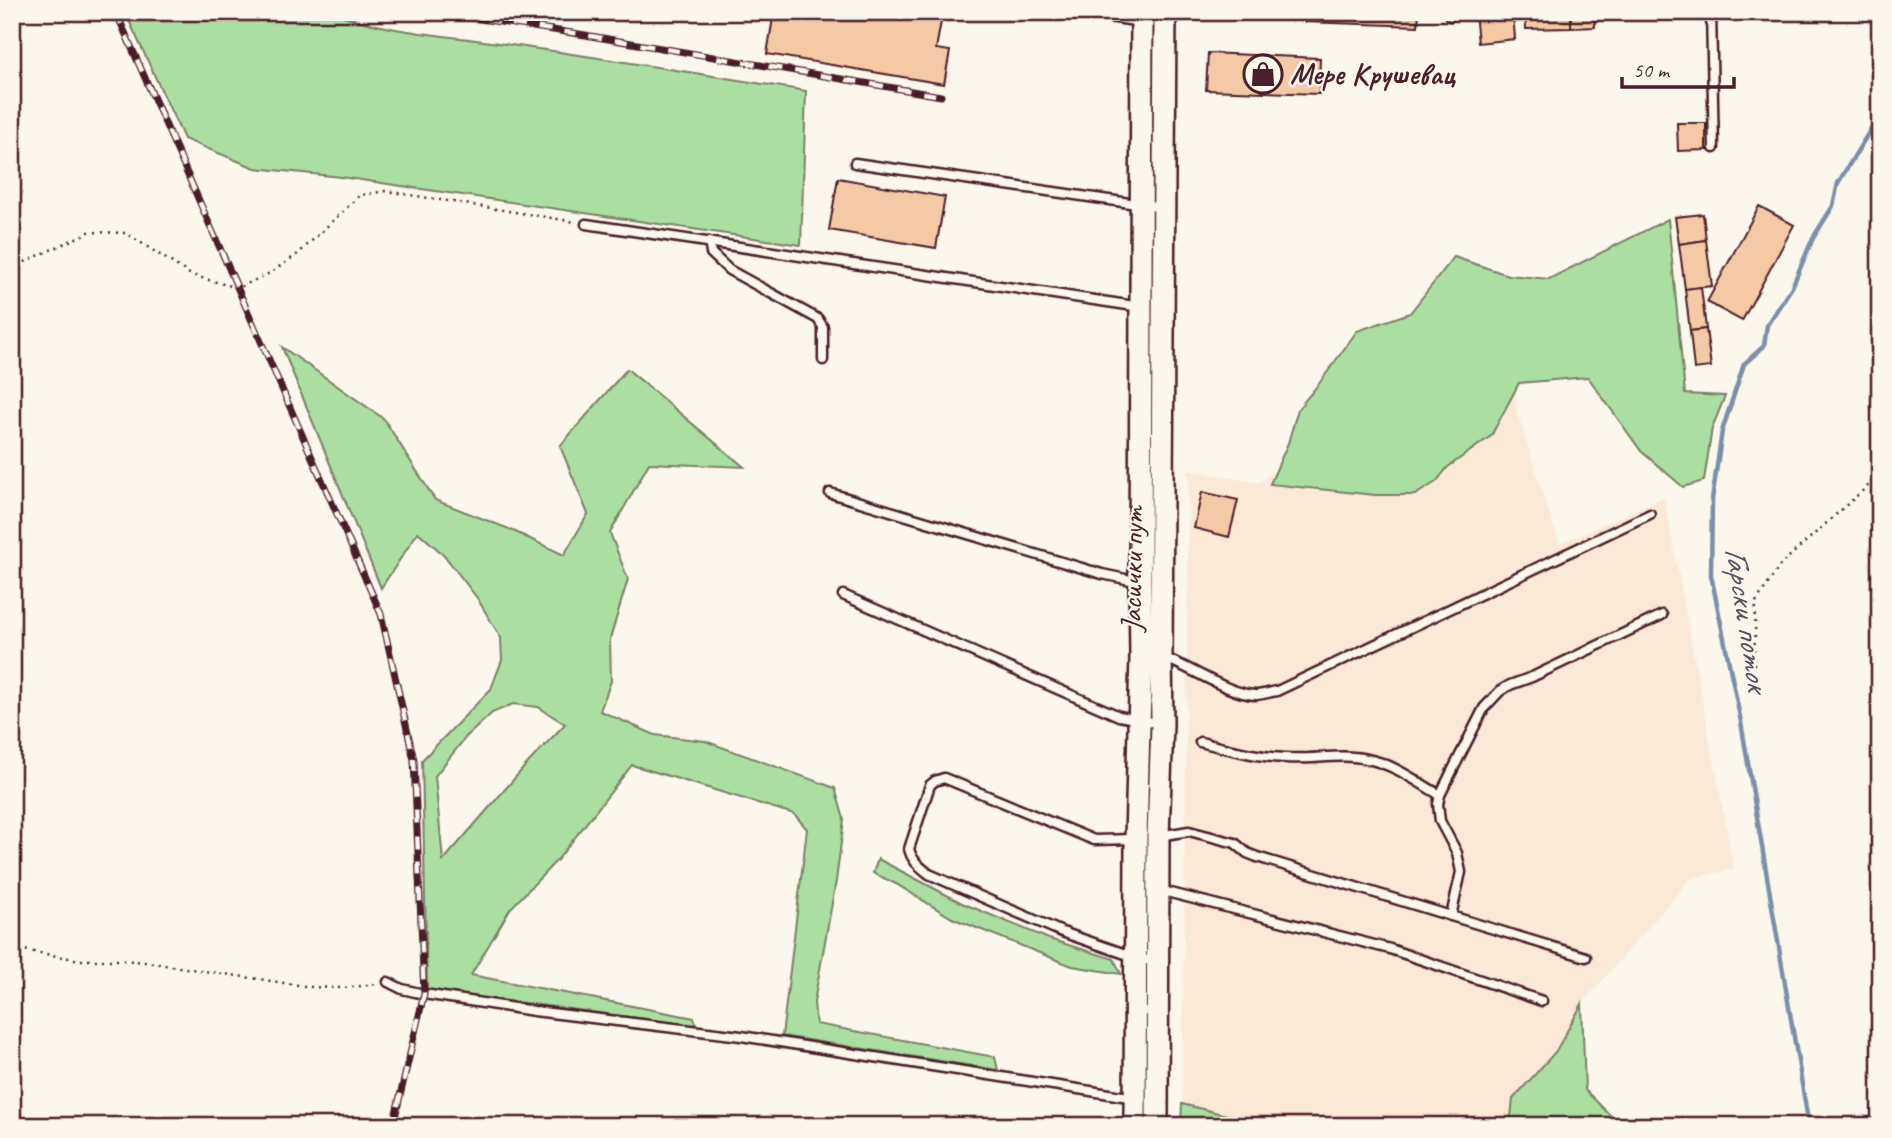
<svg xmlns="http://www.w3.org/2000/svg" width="1892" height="1138" viewBox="0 0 1892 1138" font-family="Caveat,sans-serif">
  <rect width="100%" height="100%" fill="#fbf7ec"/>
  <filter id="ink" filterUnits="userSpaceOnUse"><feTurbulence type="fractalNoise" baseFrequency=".0143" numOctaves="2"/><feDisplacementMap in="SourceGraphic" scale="14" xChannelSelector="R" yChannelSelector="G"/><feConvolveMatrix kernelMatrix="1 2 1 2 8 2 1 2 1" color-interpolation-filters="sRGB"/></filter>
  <g filter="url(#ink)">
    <polygon fill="#fae9d7" points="1512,327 1517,412 1559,544 1664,497 1734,869 1691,878 1582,1004 1556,1051 1513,1099 1510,1126 1182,1126 1189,470 1259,483 1346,413"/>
    <g fill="#abdfa2" stroke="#7a7f66" stroke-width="2" fill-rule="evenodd">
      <path d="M125,12H332C391,34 450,35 511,45C609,59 708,75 806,91L801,245L341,177L255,168L184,139Z"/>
      <polygon points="1668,219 1685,394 1725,396 1712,428 1704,481 1683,487 1641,451 1588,377 1519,383 1491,436 1448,467 1436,482 1415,495 1375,495 1270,484 1288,443 1298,409 1318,385 1357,331 1410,313 1454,257 1508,275 1549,279"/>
      <path d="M282,347L384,419L435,500L509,529L564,555L588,514L560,446L627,369L744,467L649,463L610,533L628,579L610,639L611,681L600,711L655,735L705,741L835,788L844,819L836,881L814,1002L816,1024L995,1057L998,1070L782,1036L807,829L794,814L632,765L558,859L510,909L471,975L694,1018L697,1026L427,990L422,760L491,689L502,660L501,638L477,598L444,555L418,532L381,588ZM513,704L538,707L565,724L527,764L443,861L435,776L466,737L492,713Z"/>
      <polygon points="878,859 962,903 1049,939 1114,959 1121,974 1072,966 952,918 896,884 873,873"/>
      <polygon points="1582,1004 1585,1090 1621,1126 1510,1126 1513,1099 1556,1051"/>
      <polygon points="1182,1104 1271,1126 1181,1126"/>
    </g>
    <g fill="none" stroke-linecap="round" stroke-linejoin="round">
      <polyline stroke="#7b8ea9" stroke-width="4.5" points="1809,1126 1741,722 1711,575 1712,500 1722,431 1744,364 1764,346 1767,325 1792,287 1813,238 1833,206 1838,183 1880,114"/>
    </g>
    <g fill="#f6c9a6" stroke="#4a1f2b" stroke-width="2">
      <polygon points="774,12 922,12 942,16 936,49 950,51 944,84 767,54"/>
      <polygon points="1249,12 1288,12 1288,20 1249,18"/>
      <polygon points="1306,12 1419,12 1418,26 1305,22"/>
      <polygon points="1475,12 1513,12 1515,39 1478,43"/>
      <polygon points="1525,12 1571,12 1571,28 1526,29"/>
      <polygon points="1571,12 1594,12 1595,27 1571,28"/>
      <polygon points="1208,53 1320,58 1319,94 1206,90"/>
      <polygon points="1677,123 1706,123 1706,150 1678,151"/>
      <polygon points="838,178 945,197 936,248 829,230"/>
      <polygon points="1759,206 1794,225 1742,321 1707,302"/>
      <polygon points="1703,214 1706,240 1679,244 1675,217"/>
      <polygon points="1706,240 1712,286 1685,289 1679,244"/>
      <polygon points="1701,287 1706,329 1690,331 1685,289"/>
      <polygon points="1706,329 1711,367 1694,369 1690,331"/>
      <polygon points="1202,492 1238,500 1229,537 1194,528"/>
    </g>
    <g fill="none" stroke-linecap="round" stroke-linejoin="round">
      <g stroke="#4a1f2b" stroke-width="13">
        <g id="lane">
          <polyline points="1075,12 1142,22"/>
          <polyline points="1711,12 1714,148"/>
          <polyline points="1450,16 1450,12"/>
          <polyline points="855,163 1164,208"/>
          <polyline points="586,224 1141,307"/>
          <polyline points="709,242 711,253 729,270 818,319 823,327 823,360"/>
          <polyline points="830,493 1102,574 1140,582"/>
          <polyline points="843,595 1119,716 1161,724"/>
          <path d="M1162,657C1189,666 1228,694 1255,695C1262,695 1270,692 1277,691L1650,514"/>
          <path d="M1200,742C1228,749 1257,757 1286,758C1313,760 1341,753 1367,759C1394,764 1417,782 1440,795"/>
          <polyline points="1159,836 1189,831 1235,843 1247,853 1257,857 1586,957"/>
          <path d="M1135,839L1094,840L944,778L935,781L930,785L909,849C912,861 919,866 929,874L1062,932L1137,958L1157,962"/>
          <polyline points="1159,890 1390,949 1542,1001"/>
          <polyline points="1451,916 1461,872 1457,853 1440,821 1438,804 1440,795 1484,708 1500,691 1510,685 1532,677 1662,615"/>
          <polyline points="388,982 402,989 424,994 534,1011 741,1036 1135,1098"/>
        </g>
      </g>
      <g stroke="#4a1f2b" stroke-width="26">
        <g id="secondary">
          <polyline points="1135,1126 1136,838 1141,656 1140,582 1142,12"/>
          <polyline points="1157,1126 1158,836 1162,724 1161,656 1165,12"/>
        </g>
      </g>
      <g stroke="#4a1f2b" stroke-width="2.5" stroke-dasharray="2 5" stroke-linecap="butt">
        <polyline points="12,268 89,232 126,233 191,275 238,288 270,273 298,254 360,195 386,191 576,222"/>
        <polyline points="1754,665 1756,602 1781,564 1880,475"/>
        <polyline points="12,948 80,960 122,960 145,962 311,987 344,988 377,984"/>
      </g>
      <use href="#lane" stroke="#fbf7ec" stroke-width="8"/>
      <use href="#secondary" stroke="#fbf7ec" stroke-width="21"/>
      <g stroke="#4a1f2b" stroke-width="7">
        <g id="rail">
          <polyline points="116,12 381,614 414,760 424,994 393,1126"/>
          <polyline points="435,12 579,34 941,96"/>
        </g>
      </g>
      <use href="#rail" stroke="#fbf7ec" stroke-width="4.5" stroke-dasharray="13" stroke-linecap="butt"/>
    </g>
  </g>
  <defs>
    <g id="shop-ring" transform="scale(2.0125)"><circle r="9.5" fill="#fbf7ec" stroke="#4a1f2b" stroke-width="1.5"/><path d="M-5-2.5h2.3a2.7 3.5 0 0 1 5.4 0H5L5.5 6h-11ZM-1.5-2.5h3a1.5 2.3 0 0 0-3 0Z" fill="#4a1f2b"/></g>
  </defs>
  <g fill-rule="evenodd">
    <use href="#shop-ring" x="1263" y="74"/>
  </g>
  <g text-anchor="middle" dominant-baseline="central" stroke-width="5" stroke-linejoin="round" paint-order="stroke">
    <g font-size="30" font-weight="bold" fill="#4a1f2b" stroke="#fbf7ec" text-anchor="start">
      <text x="1290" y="74">Мере Крушевац</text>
    </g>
    <g font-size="30" fill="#4a1f2b" stroke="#fbf7ec">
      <text transform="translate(1132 569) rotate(-89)">Јасички пут</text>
    </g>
    <g font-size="32" font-style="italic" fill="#5e4d60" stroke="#fbf7ec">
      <text transform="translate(1747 619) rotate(81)">Гарски поток</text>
    </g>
  </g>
  <rect width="1892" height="1138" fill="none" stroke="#fbf7ec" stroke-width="42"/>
  <rect x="21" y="21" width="1850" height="1096" fill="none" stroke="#4a1f2b" stroke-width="2.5" filter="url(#ink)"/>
  <path d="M1622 77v10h112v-10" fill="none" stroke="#4a1f2b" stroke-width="3.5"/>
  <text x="1633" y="77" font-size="21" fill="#4a1f2b" stroke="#fbf7ec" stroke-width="5" paint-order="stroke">50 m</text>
</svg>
